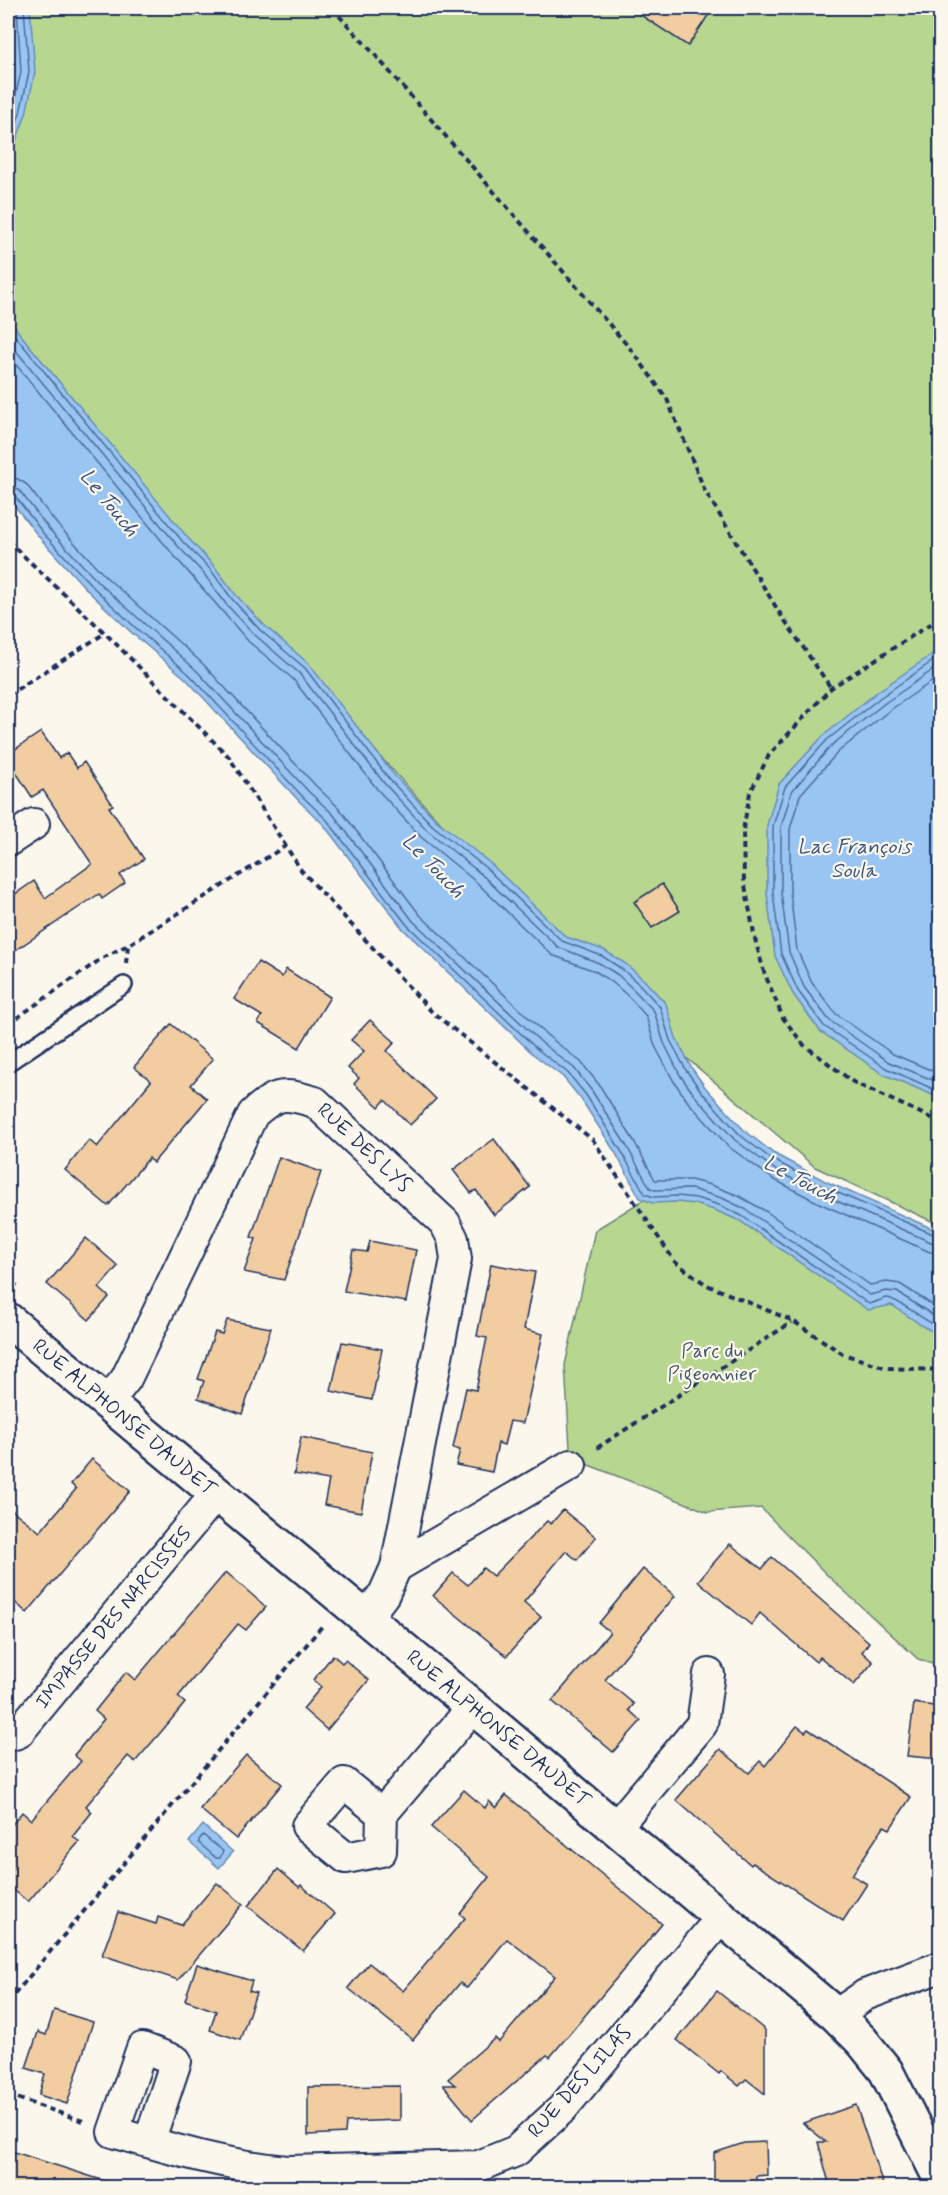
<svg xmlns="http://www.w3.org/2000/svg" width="948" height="2195" viewBox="0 0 948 2195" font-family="Mynerve,sans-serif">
  <rect width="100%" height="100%" fill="#fbf7ec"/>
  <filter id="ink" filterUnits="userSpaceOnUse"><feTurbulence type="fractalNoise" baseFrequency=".0167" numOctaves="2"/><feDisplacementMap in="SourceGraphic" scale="12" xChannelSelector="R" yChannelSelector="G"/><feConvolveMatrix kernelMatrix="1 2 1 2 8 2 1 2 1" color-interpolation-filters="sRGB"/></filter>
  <g filter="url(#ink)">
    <g fill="#b7d791" stroke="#698378" stroke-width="1.5">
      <polygon points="22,8 940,8 940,1225 815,1167 545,938 20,360 8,337 8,212"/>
      <polygon points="677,1179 940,1329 940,1665 918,1659 827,1575 761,1508 708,1512 589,1465 570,1448 565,1365 595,1230"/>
    </g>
    <g fill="#99c5f2" stroke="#6789b7" stroke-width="1.5">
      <polygon points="8,8 30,8 35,72 26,114 8,163"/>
      <polygon points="8,315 19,333 188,538 214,566 236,595 265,626 309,664 394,775 436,820 490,863 566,937 604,950 626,964 645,981 666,1004 676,1038 691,1067 705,1087 744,1130 773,1153 825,1181 940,1232 940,1335 924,1327 892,1305 868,1310 740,1221 717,1211 695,1204 677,1202 652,1203 640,1198 615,1152 581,1099 563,1077 533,1054 403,929 323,824 300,802 186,679 132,633 90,593 39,537 8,497"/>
      <polygon points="940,649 940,1098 883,1074 820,1031 793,994 775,956 767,894 767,825 779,784 823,736 877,692"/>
      <polygon points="203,1825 233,1852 219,1868 189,1842"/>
    </g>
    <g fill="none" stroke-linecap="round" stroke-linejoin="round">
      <g stroke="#4d6b99" stroke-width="1.5">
        <polyline points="8,94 12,71 8,8"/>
        <polyline points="8,129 21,72 17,8"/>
        <polyline points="8,148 20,113 29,72 24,8"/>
        <polyline points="8,327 183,542 210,569 232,599 260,630 305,668 389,779 432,825 486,868 562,941 602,956 622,969 641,986 660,1007 670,1040 686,1070 701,1091 740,1135 770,1158 822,1186 940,1237"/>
        <polyline points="8,341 178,546 204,574 226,604 255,635 299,673 384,783 427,830 481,874 558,947 599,963 618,975 635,991 654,1011 664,1043 680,1075 695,1096 735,1140 777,1171 823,1195 933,1243 940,1244"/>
        <polyline points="8,355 171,552 248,641 293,679 377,789 421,837 475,881 552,955 595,971 612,982 629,997 646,1016 655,1046 673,1080 688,1102 729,1147 773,1179 819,1203 930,1252 940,1253"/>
        <polyline points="8,477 18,479 26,484 56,523 106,577 202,663 316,786 339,808 420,915 548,1036 581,1062 600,1086 634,1141 655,1180 691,1180 711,1185 737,1195 767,1212 870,1285 887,1282 900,1284 940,1310"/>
        <polyline points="8,486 19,490 49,529 99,583 196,670 309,792 333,814 413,921 542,1043 574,1068 592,1091 626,1145 650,1188 655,1190 691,1189 722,1198 745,1209 870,1295 886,1291 897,1292 940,1320"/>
        <path d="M8,494L15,496L43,533L94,588L136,628L190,675L304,798L327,820L407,925L537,1049L568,1073L586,1095L620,1149L645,1194L654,1197L677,1196L696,1198L719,1205L742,1216L869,1304C875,1303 881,1299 887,1298C897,1298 928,1323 940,1328"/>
        <polyline points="940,656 881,697 827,740 785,787 773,826 773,893 781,954 798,991 824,1026 886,1068 940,1092"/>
        <polyline points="940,665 885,703 832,745 792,791 781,827 781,893 789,952 804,987 829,1020 889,1062 940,1083"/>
        <polyline points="940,676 890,710 838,752 800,795 790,829 790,892 797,950 812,983 836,1014 893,1054 940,1074"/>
        <polygon points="203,1835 223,1851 220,1858 216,1858 199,1843 199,1840"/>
      </g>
    </g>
    <g fill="#f1cda1" stroke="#1b2f5e" stroke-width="1.5">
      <polygon points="630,8 713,8 688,46"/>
      <polygon points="41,732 59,758 67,753 77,768 84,762 113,805 109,807 144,859 120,875 125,883 102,899 99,894 8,955 8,899 34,881 45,898 92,864 43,790 32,797 8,760 8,754"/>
      <polygon points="662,884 680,911 652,928 634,902"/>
      <polygon points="258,962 282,977 286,969 330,997 299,1048 258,1023 262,1016 234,999"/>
      <polygon points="370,1020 395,1042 387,1051 436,1099 410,1125 385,1100 379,1107 354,1084 359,1078 348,1068 364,1051 351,1040"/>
      <polygon points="171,1024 213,1059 191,1085 207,1099 153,1163 149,1158 108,1206 65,1170 89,1140 97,1147 151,1081 134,1067"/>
      <polygon points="494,1139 530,1187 494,1215 476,1190 471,1193 453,1170"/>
      <polygon points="279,1157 321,1172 284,1280 244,1272 256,1239 251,1237"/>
      <polygon points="86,1238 118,1266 99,1288 109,1297 89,1320 47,1284"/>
      <polygon points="370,1241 416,1250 406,1302 344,1291 353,1250 367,1252"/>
      <polygon points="491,1264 535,1272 524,1329 543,1334 523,1423 510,1421 504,1445 498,1443 492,1472 456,1465 460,1450 453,1448 466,1388 476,1390 487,1338 477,1336"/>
      <polygon points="227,1320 271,1328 242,1414 198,1398 204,1381 198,1379 215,1332 222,1334"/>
      <polygon points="342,1342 382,1349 372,1400 331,1391"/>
      <polygon points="301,1437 372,1452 361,1512 324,1505 329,1480 294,1474"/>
      <polygon points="92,1459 130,1491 27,1613 8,1596 8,1507 40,1532 76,1489 71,1484"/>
      <polygon points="563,1510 596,1537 577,1560 566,1551 524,1602 541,1617 507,1656 433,1596 453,1573 468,1585 483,1568 493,1576 547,1521 551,1524"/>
      <polygon points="730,1544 762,1569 772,1557 869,1642 862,1652 873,1662 854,1685 820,1657 816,1662 760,1613 751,1625 698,1581"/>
      <polygon points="643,1569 675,1596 605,1680 634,1704 629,1710 641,1721 613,1752 552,1701 610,1632 599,1623"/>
      <polygon points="226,1572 266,1607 246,1630 238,1624 178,1697 185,1703 161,1732 135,1762 128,1756 86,1806 92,1812 73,1836 79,1842 28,1902 8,1885 8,1830 22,1812 31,1820 81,1761 74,1755 104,1719 95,1711 126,1672 135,1680"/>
      <polygon points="333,1655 342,1663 345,1660 369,1680 327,1730 303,1709 321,1687 313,1680"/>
      <polygon points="914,1703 940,1707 940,1759 907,1756"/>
      <polygon points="797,1726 805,1732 808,1729 911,1797 890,1829 884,1826 852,1875 867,1884 843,1921 753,1863 751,1865 676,1800 720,1749 749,1773 760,1761 765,1766"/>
      <polygon points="246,1755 282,1784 236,1839 200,1809"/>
      <polygon points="464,1790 485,1808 489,1801 496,1808 506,1795 662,1924 550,2057 547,2055 472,2120 443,2085 455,2085 448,2079 495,2038 499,2042 555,1976 507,1939 467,1988 460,1983 413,2040 348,1988 369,1963 403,1991 465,1918 460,1914 489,1877 431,1827"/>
      <polygon points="278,1869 299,1887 301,1885 335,1914 303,1951 248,1906"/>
      <polygon points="217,1883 243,1904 178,1980 102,1955 118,1912 156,1924 158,1917 181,1925"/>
      <polygon points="197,1964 252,1981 249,1991 256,1993 240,2040 210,2030 216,2011 185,2000"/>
      <polygon points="717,1991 765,2030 765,2094 746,2079 739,2086 721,2071 719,2074 677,2040"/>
      <polygon points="54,2010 93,2022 67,2104 39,2095 45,2074 26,2068 38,2032 46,2035"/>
      <polygon points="400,2086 400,2120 346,2122 345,2133 308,2135 308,2087"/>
      <polygon points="856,2105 866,2135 884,2187 830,2187 818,2142 826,2142 803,2123"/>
      <polygon points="766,2142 767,2175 756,2176 756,2187 714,2187 714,2153 744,2143"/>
      <polygon points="8,2150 108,2182 107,2187 8,2187"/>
    </g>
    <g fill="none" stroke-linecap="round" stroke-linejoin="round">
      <g stroke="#1b2f5e" stroke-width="20">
        <polyline id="lane" points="8,1063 124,985"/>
      </g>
      <g stroke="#1b2f5e" stroke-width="34">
        <g id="street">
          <polyline points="8,841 34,824"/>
          <path d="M107,1403L126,1379L253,1114C277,1092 284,1093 315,1102L445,1223L453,1239L456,1259L396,1567L384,1594L366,1618"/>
          <polyline points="396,1567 571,1465"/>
          <polyline points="8,1736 18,1733 216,1494"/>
          <polyline points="382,1814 344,1783 307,1826 346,1858 381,1851 382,1814 473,1707"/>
          <polyline points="615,1828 702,1724 709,1674"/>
          <polyline points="836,2015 865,1995 940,1967"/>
          <path d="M149,2142L176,2061L142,2048L113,2132C171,2149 228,2166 288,2171L479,2166L516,2151L562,2109L720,1919"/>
        </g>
      </g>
      <g stroke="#1b2f5e" stroke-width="38">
        <polyline id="secondary" points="8,1320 473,1707 836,2015 862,2041 886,2071 940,2178"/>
      </g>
      <g stroke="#1b2f5e" stroke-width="4" stroke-dasharray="6 4.5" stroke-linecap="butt">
        <polyline points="332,8 376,56 634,353 667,399 705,491 779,612 831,688"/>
        <polyline points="8,541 105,633 229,757 301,870 432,1012 593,1140 675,1262 707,1285 793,1321 843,1354 887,1368 940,1370"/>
        <polyline points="940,618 831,688 769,755 750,793 743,830 744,880 755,939 764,972 783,1018 804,1045 853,1082 940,1122"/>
        <polyline points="8,695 105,633"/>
        <polyline points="126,963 128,946"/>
        <polyline points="8,1024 104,957 128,945 287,845"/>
        <polyline points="8,1278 17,1286"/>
        <polyline points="597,1448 792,1322"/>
        <polyline points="8,2002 323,1625"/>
        <polyline points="8,2095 83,2121"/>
      </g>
      <use href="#lane" stroke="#fbf7ec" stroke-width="15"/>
      <use href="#street" stroke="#fbf7ec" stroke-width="30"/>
      <use href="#secondary" stroke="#fbf7ec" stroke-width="33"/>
    </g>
  </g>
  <g text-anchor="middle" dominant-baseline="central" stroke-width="4.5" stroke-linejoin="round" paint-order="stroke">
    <g font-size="20" fill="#1b2f5e" stroke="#fbf7ec">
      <text transform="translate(364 1148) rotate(43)">RUE DES LYS</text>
      <text transform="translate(124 1418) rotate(40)">RUE ALPHONSE DAUDET</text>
      <text transform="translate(114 1618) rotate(-50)">IMPASSE DES NARCISSES</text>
      <text transform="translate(498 1729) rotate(40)">RUE ALPHONSE DAUDET</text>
      <text transform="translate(580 2082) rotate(-48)">RUE DES LILAS</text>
    </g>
    <g font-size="20" fill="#42596b" stroke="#fbf7ec">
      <text x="712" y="1351">Parc du<tspan x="712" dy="23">Pigeonnier</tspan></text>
    </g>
    <g font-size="21" font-style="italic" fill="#3a5483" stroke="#fbf7ec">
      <text transform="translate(109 503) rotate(51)">Le Touch</text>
      <text x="854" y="847">Lac François<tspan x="854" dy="24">Soula</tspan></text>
      <text transform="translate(433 866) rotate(46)">Le Touch</text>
      <text transform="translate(800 1180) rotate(28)">Le Touch</text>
    </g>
  </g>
  <rect width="948" height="2195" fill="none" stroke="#fbf7ec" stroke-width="30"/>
  <rect x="15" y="15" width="918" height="2165" fill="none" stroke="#1b2f5e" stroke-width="2" filter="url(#ink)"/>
</svg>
